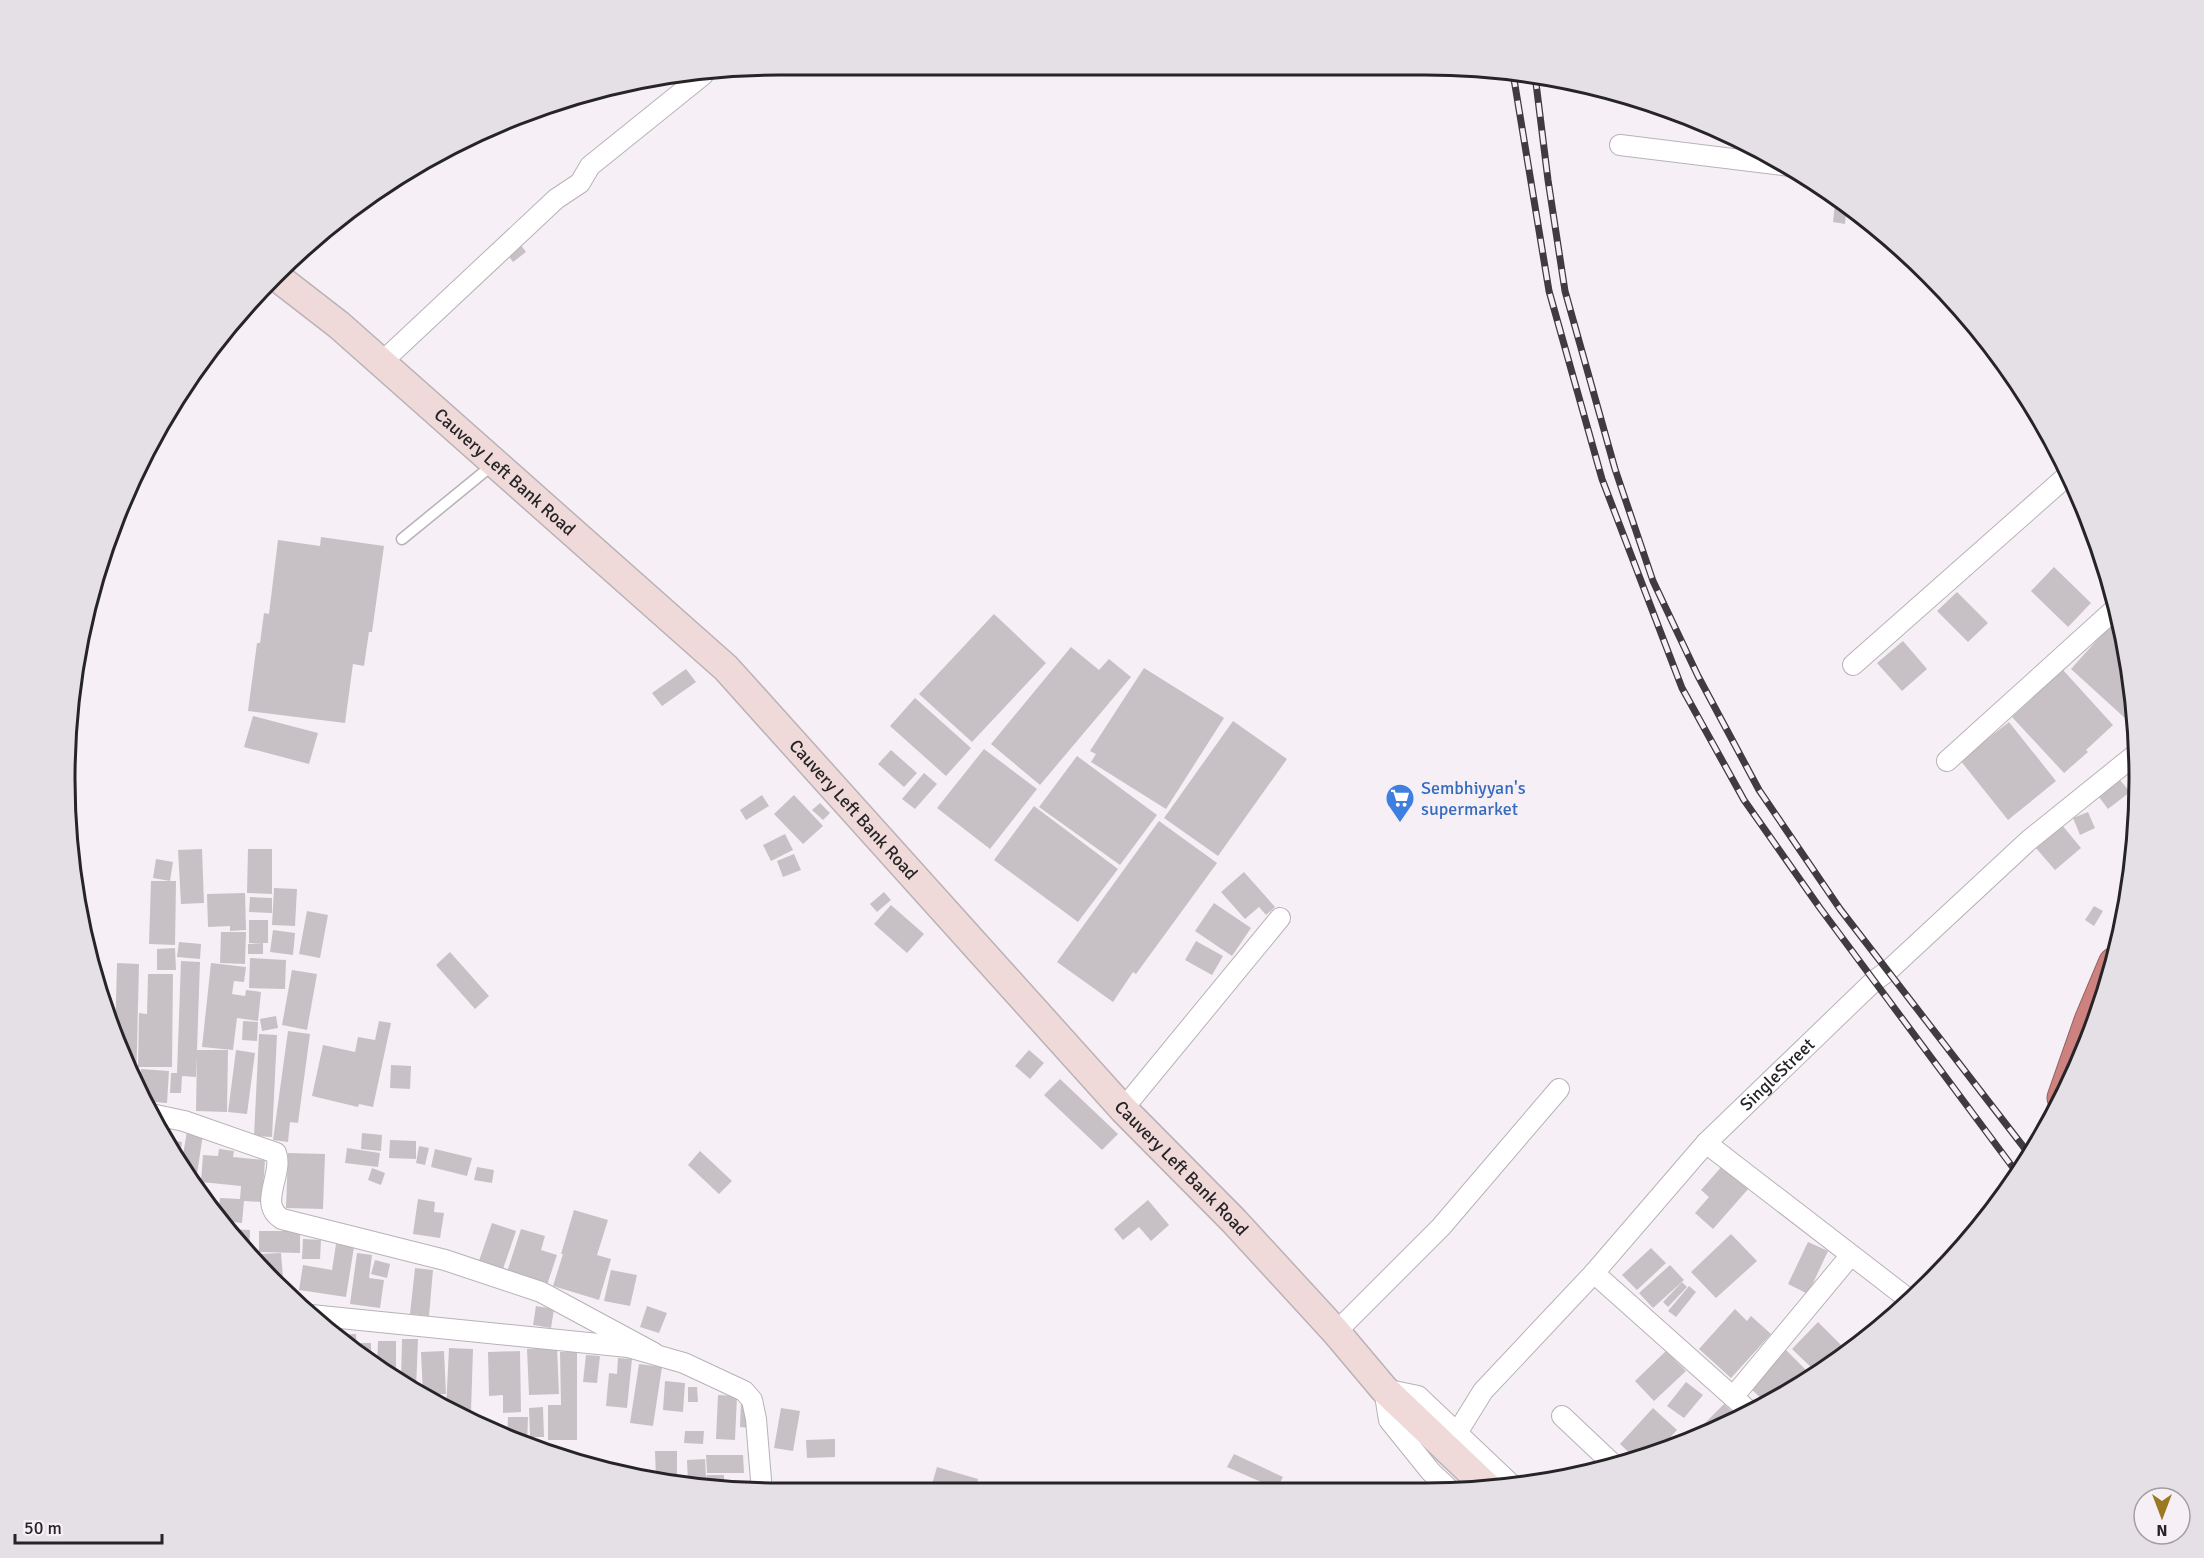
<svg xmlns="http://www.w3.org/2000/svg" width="2204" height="1558" viewBox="0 0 2204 1558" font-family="Signika,sans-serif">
  <rect width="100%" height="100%" fill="#f6f0f6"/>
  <g fill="#c7c1c6">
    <polygon points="1835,204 1847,205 1845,224 1833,222"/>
    <polygon points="517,240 526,252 513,262 504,250"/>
    <polygon points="321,537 384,546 372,632 369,632 364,666 353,664 345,723 248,711 257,643 260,643 264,613 269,614 278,540 320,546"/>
    <polygon points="2054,567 2091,603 2068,627 2031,591"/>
    <polygon points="1957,592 1988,623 1968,642 1937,611"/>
    <polygon points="994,614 1046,663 972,742 919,694"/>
    <polygon points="2114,621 2120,626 2133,685 2134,710 2126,719 2071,669"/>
    <polygon points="1903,641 1927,669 1902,691 1877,663"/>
    <polygon points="1071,647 1099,670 1109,659 1131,677 1040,785 991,744"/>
    <polygon points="1144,668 1224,718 1166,809 1091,762 1096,754 1090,751"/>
    <polygon points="686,669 696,682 662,706 652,693"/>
    <polygon points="2063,670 2113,725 2086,750 2088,752 2064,773 2012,717"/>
    <polygon points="915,698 971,748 946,776 890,726"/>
    <polygon points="253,716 318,733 309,764 244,747"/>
    <polygon points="1233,721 1287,759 1218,856 1164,818"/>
    <polygon points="2009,722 2056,781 2008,820 1960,760"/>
    <polygon points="984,749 1037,789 990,849 937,808"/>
    <polygon points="891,750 917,773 904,787 878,764"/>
    <polygon points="1077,756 1157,815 1120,865 1039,807"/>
    <polygon points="924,773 937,784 915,809 902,799"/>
    <polygon points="2120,780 2130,792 2108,809 2099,797"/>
    <polygon points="762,795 769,806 746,820 740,810"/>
    <polygon points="794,795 823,826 803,844 774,814"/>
    <polygon points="820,803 830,813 823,820 812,810"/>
    <polygon points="1034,806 1118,869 1078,922 994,860"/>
    <polygon points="2088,812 2095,828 2080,835 2073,818"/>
    <polygon points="1159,821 1217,863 1136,974 1133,972 1113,1002 1057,962"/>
    <polygon points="2062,825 2081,848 2055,870 2035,847"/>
    <polygon points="785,834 793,850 771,861 763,845"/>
    <polygon points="202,849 204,903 181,904 178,850"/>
    <polygon points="248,849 272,849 272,894 247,893"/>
    <polygon points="794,854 801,870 783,877 777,861"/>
    <polygon points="156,859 173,862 170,881 153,878"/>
    <polygon points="1244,872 1275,907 1266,915 1259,907 1245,919 1221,892"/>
    <polygon points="151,881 176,881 175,945 149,944"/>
    <polygon points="274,888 297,889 295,926 272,925"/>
    <polygon points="884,892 891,900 877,912 870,904"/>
    <polygon points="245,893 246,930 230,931 230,926 208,927 207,894"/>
    <polygon points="250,897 272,898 272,913 249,912"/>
    <polygon points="1214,903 1251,928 1232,956 1195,931"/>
    <polygon points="891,905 924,934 907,953 874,924"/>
    <polygon points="2094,906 2103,911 2094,926 2085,920"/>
    <polygon points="307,911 328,915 320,958 299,954"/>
    <rect x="249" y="920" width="19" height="23"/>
    <polygon points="273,930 295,933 293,955 270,952"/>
    <polygon points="221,932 246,932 245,964 220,963"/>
    <polygon points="1196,941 1223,956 1212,975 1185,960"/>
    <polygon points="179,942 201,944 200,959 177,957"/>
    <polygon points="263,943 263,954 248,954 248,944"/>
    <polygon points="175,948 176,970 157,970 157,949"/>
    <polygon points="450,952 489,996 475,1009 436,965"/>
    <polygon points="250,958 286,960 285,989 249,988"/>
    <polygon points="181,961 200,962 197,1050 228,1050 227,1112 196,1111 197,1055 196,1077 182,1076 181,1093 170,1093 171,1073 177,1073"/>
    <polygon points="117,963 139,964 136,1089 115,1040"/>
    <polygon points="211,963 246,967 244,982 234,981 232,994 245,996 246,990 261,992 258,1021 237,1018 233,1050 202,1047"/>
    <polygon points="292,970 317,974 307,1030 282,1025"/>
    <polygon points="148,974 173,974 172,1067 138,1067 139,1013 147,1014"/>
    <polygon points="102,1006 112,1006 111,1030 102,1008"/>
    <polygon points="276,1016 278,1028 262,1031 260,1019"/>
    <polygon points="243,1021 258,1022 257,1041 242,1040"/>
    <polygon points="379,1021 391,1023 373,1107 359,1104 358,1107 312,1096 323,1045 355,1052 358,1037 375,1040"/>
    <polygon points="288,1031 310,1034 298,1123 290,1122 288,1142 273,1140"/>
    <polygon points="259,1034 277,1035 272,1137 254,1136"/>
    <polygon points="236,1050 255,1053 247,1114 228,1112"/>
    <polygon points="1029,1050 1044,1063 1030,1079 1015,1066"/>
    <polygon points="391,1065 411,1066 410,1089 390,1088"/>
    <polygon points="141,1069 169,1071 167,1103 142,1101 139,1097"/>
    <polygon points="1060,1079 1118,1134 1102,1150 1044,1095"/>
    <polygon points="187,1131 203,1134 196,1181 182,1161"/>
    <polygon points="362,1133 382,1135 381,1151 361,1149"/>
    <polygon points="169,1140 182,1142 180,1158"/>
    <polygon points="390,1140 416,1141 416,1159 389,1158"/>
    <polygon points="419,1146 429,1148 425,1165 416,1163"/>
    <polygon points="347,1148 380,1153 378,1167 345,1163"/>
    <polygon points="219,1149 234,1151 233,1157 265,1160 262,1202 244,1201 242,1223 223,1221 218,1215 220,1198 240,1199 241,1186 201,1182 203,1155 218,1156"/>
    <polygon points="435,1149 472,1158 467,1176 431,1167"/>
    <polygon points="700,1151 732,1181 719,1194 688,1165"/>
    <polygon points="288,1153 325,1154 323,1209 286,1208"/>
    <polygon points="1723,1165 1749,1188 1713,1229 1695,1213 1709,1197 1701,1190"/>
    <polygon points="477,1167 494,1170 492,1183 474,1180"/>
    <polygon points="372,1168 385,1173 381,1185 368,1180"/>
    <polygon points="418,1199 435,1202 434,1212 444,1213 440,1238 413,1234"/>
    <polygon points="1148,1200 1169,1225 1151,1241 1139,1227 1123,1240 1114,1229"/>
    <polygon points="574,1210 608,1220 597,1255 611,1259 599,1300 553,1286 563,1254 561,1254"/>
    <polygon points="492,1223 516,1231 503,1269 479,1261"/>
    <polygon points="228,1229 250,1230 249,1256 242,1250"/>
    <polygon points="521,1229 545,1236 541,1250 557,1255 547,1285 507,1272"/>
    <polygon points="259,1231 300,1231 300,1253 259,1252"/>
    <polygon points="1731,1234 1757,1261 1716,1298 1691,1272"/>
    <polygon points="303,1239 321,1240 320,1259 302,1259"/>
    <polygon points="1808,1242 1828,1251 1808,1294 1788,1284"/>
    <polygon points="336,1244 354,1247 346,1297 299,1290 303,1265 332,1270"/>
    <polygon points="1651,1248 1666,1263 1637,1290 1622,1275"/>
    <polygon points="281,1253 284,1290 262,1269 260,1254"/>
    <polygon points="357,1253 372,1255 369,1278 384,1280 380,1308 350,1304"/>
    <polygon points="375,1260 390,1264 387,1278 371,1274"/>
    <polygon points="1670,1265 1684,1280 1653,1308 1639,1293"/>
    <polygon points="415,1268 433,1270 429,1316 410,1314"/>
    <polygon points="611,1270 637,1275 630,1306 604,1301"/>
    <polygon points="1682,1282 1687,1287 1668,1307 1663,1302"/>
    <polygon points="1689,1286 1696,1292 1676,1317 1668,1311"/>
    <polygon points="536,1306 554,1309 551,1328 533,1325"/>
    <polygon points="647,1306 667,1313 659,1333 640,1327"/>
    <polygon points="1735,1309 1747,1321 1751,1316 1771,1334 1731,1378 1699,1349"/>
    <polygon points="1818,1322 1845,1349 1815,1371 1792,1349"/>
    <polygon points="356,1334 357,1354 332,1335"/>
    <polygon points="402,1339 418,1339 416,1389 401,1381"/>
    <polygon points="378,1341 396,1341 396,1372 386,1372 377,1366"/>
    <polygon points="360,1343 371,1343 371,1363 359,1355"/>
    <polygon points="557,1347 559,1394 529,1395 527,1349"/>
    <polygon points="449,1348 473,1349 471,1412 446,1409"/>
    <polygon points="1786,1350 1810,1374 1766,1403 1749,1387"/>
    <polygon points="444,1351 446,1394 423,1395 421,1352"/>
    <polygon points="520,1351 521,1412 503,1413 503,1395 489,1396 488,1352"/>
    <polygon points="1666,1351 1686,1371 1654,1401 1635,1381"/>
    <polygon points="560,1352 577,1352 577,1440 548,1440 548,1405 561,1405"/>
    <polygon points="586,1355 600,1356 597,1383 583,1382"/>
    <polygon points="618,1358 632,1359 627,1408 606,1406 609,1373 617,1374"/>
    <polygon points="639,1364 662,1367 653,1426 630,1423"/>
    <polygon points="665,1381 685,1383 683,1412 663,1410"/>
    <polygon points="1686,1382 1703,1395 1684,1418 1667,1406"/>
    <polygon points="688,1387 697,1387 698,1402 688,1402"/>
    <polygon points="718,1395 737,1396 735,1440 716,1439"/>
    <polygon points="741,1401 752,1402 750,1428 740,1427"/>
    <polygon points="1724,1404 1741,1420 1705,1433 1700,1428"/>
    <polygon points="543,1407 544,1437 530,1437 529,1408"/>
    <polygon points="781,1408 800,1411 793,1451 774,1448"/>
    <polygon points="1653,1408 1677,1430 1657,1452 1636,1459 1620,1444"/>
    <polygon points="508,1417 528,1417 527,1444 507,1437"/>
    <polygon points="685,1431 704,1431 703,1444 684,1443"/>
    <polygon points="835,1439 835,1457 807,1458 806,1440"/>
    <polygon points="655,1451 677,1451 677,1483 656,1479"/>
    <polygon points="1234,1454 1283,1477 1277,1489 1227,1467"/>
    <polygon points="706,1455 743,1455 744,1473 707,1473"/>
    <polygon points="705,1459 706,1478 707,1475 724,1475 724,1491 707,1488 706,1483 688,1484 687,1460"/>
    <polygon points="937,1467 978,1479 975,1491 930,1491"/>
  </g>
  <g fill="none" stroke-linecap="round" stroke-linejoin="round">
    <g stroke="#b8b2b7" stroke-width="13">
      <polyline id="lane" points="402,539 495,463"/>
    </g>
    <g stroke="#b8b2b7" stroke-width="22">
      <g id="street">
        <polyline points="1620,145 1790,166"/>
        <polyline points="382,362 556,199 580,183 590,166 703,75"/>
        <polyline points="1853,665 2068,475"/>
        <polyline points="1947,761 2115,609"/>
        <polyline points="1123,1109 1280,918"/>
        <path d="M151,1114L184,1121L276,1153C284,1174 257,1204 282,1219L445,1260L541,1292L654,1353"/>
        <polyline points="1706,1143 1911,1301"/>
        <polyline points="1594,1273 1751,1413"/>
        <polyline points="311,1315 628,1347 684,1363 744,1391 752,1400 756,1419 762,1492"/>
        <polyline points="1336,1332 1441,1227 1559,1089"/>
        <polyline points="1733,1397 1851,1255"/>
        <polyline points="1562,1416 1616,1467"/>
        <path id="s1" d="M1457,1433L1483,1391L1594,1273L1706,1143L1874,981L1888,971L2028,841L2136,754"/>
        <polyline points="1448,1488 1431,1472 1389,1420 1384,1389 1418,1396 1514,1487"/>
      </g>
    </g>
    <g stroke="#b8b2b7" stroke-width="31">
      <g id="secondary">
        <path id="s2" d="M277,277L339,325L726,668L1123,1109L1234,1221L1336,1332L1384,1389L1488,1488"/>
      </g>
    </g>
    <g stroke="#936161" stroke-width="35">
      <polyline id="highway" points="2064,1098 2091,1021 2115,964"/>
    </g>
    <use href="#lane" stroke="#fff" stroke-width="10"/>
    <use href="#street" stroke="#fff" stroke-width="20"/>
    <use href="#secondary" stroke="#f0dad9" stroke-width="28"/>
    <use href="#highway" stroke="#cd8280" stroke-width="33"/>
    <g stroke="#3f3b3f" stroke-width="7">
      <g id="rail">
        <polyline points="1513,73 1549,291 1602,479 1682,688 1744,800 1820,908 2017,1173"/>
        <polyline points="1535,75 1548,180 1565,291 1615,469 1653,581 1698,676 1759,790 1840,909 2029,1154"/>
      </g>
    </g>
    <use href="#rail" stroke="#f6f0f6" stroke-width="4.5" stroke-dasharray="14" stroke-linecap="butt"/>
  </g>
  <defs>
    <g id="supermarket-pin" transform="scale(1.5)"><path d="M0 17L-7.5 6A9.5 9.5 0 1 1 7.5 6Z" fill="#3f7fe0" stroke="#f6f0f6"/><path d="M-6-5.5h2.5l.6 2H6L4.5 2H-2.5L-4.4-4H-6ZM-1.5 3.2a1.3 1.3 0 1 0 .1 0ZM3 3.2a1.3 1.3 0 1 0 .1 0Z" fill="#fff"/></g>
  </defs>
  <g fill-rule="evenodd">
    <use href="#supermarket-pin" x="1400" y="798"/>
  </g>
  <g text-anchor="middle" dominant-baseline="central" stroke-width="4.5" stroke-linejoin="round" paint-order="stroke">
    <g font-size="18" fill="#272427" stroke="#f6f0f6">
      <text stroke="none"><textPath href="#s2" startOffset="300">Cauvery Left Bank Road</textPath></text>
      <text stroke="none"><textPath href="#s2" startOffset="786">Cauvery Left Bank Road</textPath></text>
      <text stroke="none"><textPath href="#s1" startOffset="482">SingleStreet</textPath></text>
      <text stroke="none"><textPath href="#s2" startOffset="1272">Cauvery Left Bank Road</textPath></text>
    </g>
    <g font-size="18" fill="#366cbe" stroke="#f6f0f6" text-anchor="start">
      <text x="1421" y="788">Sembhiyyan's<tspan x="1421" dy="21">supermarket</tspan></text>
    </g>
  </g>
  <path d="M0 0H2204V1558H0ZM779 75H1425A704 704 0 0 1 2129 779V779A704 704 0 0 1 1425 1483H779A704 704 0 0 1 75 779V779A704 704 0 0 1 779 75Z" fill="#e5e0e5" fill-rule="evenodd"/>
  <path fill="none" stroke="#272427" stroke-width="3" d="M779 75H1425A704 704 0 0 1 2129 779V779A704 704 0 0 1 1425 1483H779A704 704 0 0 1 75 779V779A704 704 0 0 1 779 75Z"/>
  <g transform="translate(2162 1516) rotate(180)"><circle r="28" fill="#f6f0f6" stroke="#a39ea3" stroke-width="1.5"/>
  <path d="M0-4.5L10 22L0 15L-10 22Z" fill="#9b7923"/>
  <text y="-9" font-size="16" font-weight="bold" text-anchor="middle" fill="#272427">N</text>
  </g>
  <path d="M15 1534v9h147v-9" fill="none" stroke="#272427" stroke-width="3"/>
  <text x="24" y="1534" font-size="18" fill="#272427" stroke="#f6f0f6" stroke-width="4.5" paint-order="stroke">50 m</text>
</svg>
